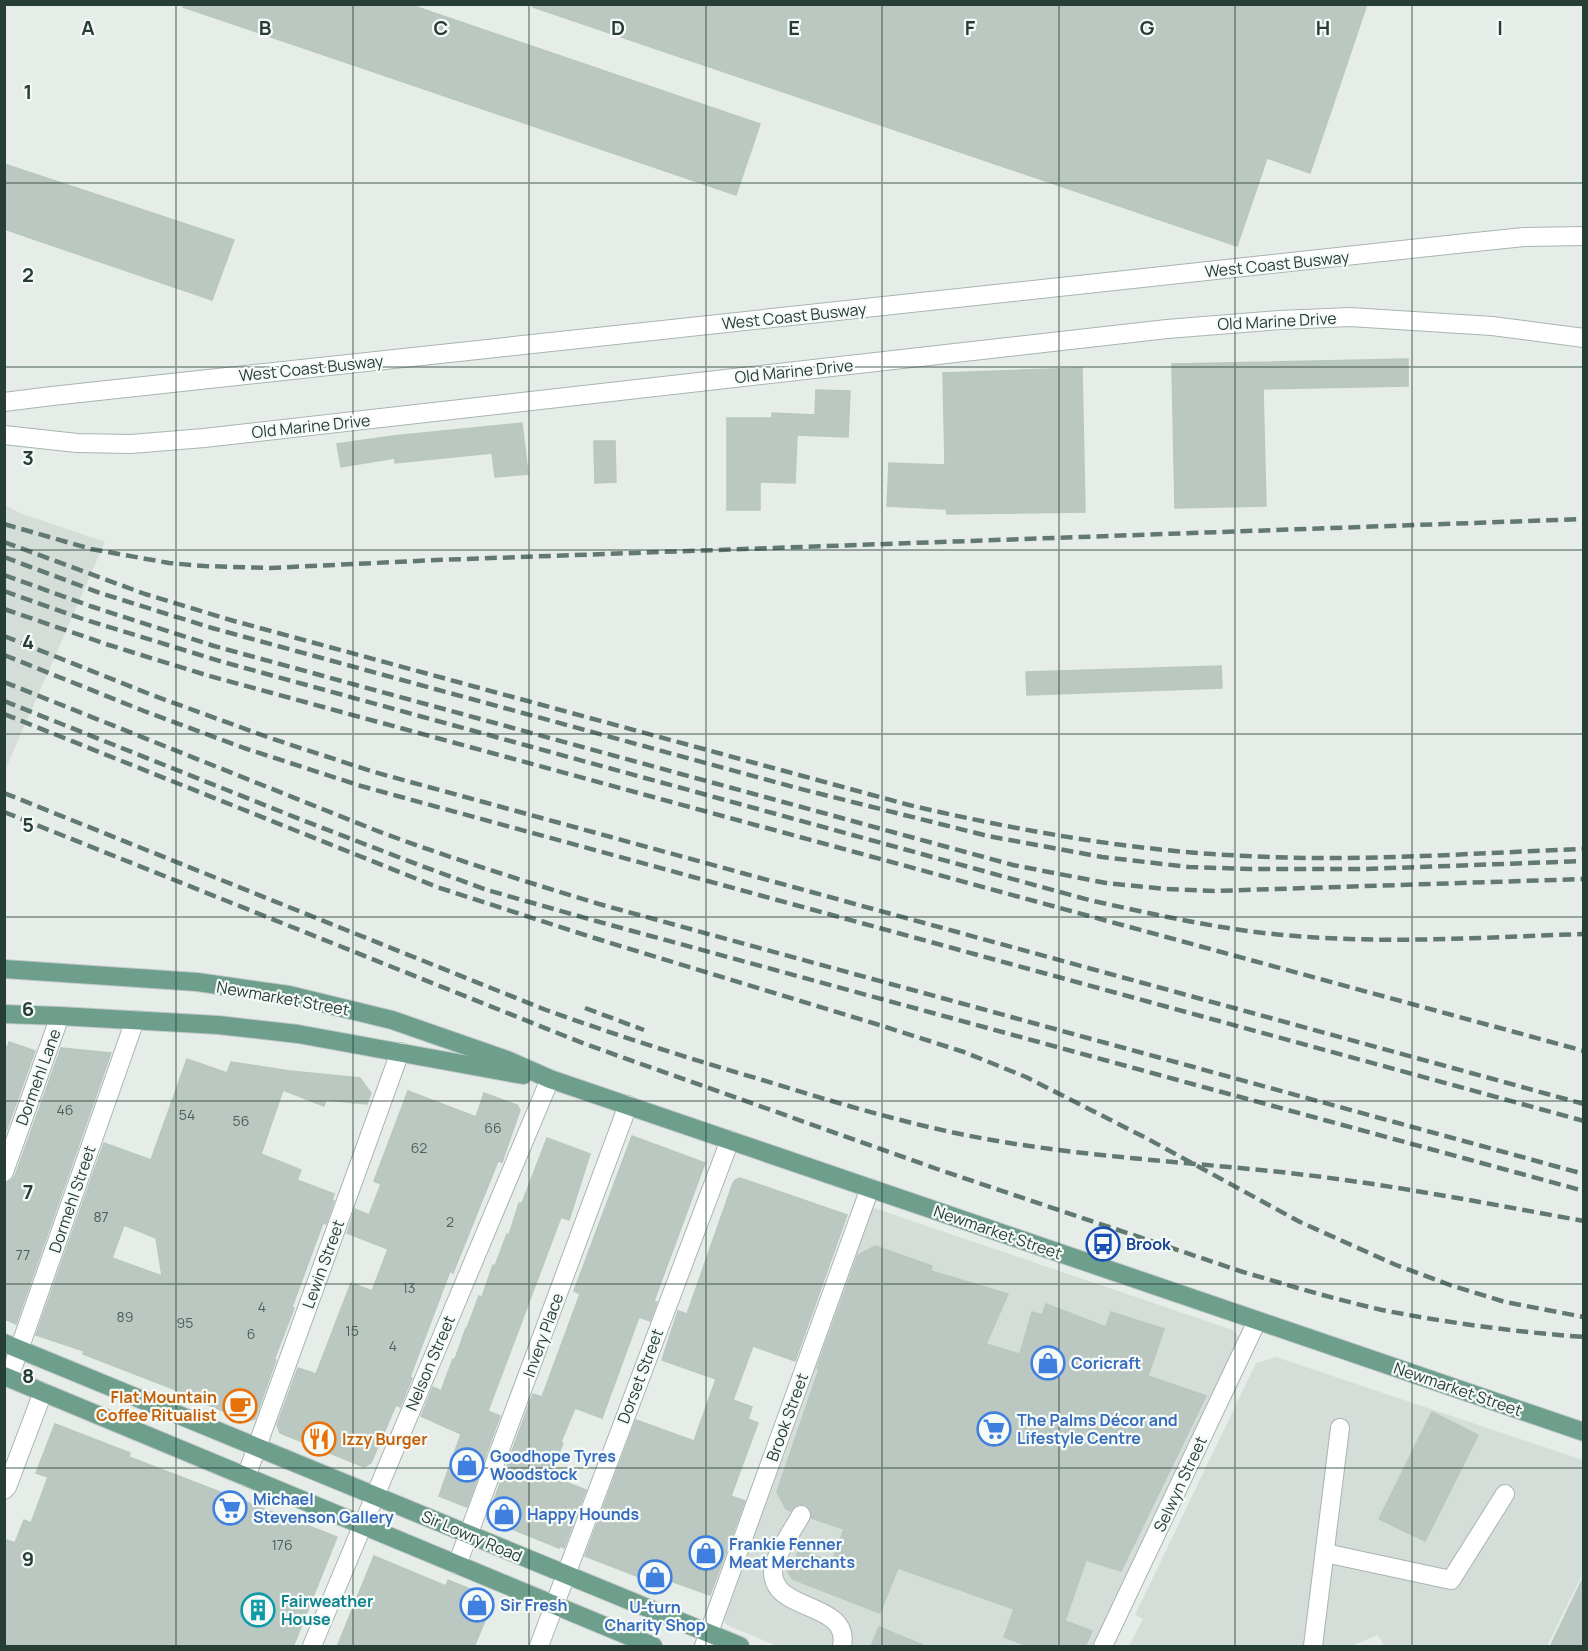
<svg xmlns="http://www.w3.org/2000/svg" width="1588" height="1651" viewBox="0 0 1588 1651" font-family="Manrope,sans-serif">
  <rect width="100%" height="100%" fill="#e6ede9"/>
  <g fill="#d4ddd8">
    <polygon points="5,505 20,513 105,542 5,770"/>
    <polygon points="874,1208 1227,1328 1233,1330 1238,1336 1240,1341 1095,1646 777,1646 727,1625 725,1622 725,1618 870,1211"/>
    <polygon points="1276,1357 1583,1460 1583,1578 1581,1577 1547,1646 1384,1646 1378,1635 1351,1646 1129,1646 1143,1619 1135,1615 1256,1363"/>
  </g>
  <g fill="#bbc8c2" stroke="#b8c7bf" stroke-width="1.5" fill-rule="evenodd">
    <polygon points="184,4 408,4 760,124 736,195 183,7"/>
    <polygon points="534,4 1367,4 1310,173 1267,158 1237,246 533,7"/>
    <polygon points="4,164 234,240 212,300 4,229"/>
    <polygon points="1408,359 1408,386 1263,389 1266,506 1175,508 1172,364"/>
    <polygon points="1082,368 1085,512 947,514 946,509 887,506 889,463 945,465 943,373"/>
    <polygon points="816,390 850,391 848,437 797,435 795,483 760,482 760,510 727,510 727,418 772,418 772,413 815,415"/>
    <polygon points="522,423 528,474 495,477 492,453 395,463 395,458 341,467 337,444 393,436"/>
    <polygon points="594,441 615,441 616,482 595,483"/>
    <polygon points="1221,666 1222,688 1027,695 1026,672"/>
    <polygon points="9,1042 35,1051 4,1137 4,1045 8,1047"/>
    <polygon points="61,1048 111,1053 16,1324 4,1319 4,1183 11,1181 15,1176"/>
    <path d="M187,1059L227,1073L231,1062L290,1071L360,1078L371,1093L367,1104L326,1100L324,1106L283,1090L261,1154L301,1170L297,1180L334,1194L332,1200L334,1201L326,1224L323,1223L292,1307L294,1308L274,1360H276L255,1419L248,1421L196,1400L197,1398L83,1354L84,1351L36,1335L104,1143L151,1160ZM124,1225L156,1238L162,1276L112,1258Z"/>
    <polygon points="408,1091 476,1117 484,1093 517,1105 520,1110 502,1162 498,1161 453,1273 450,1271 410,1377 412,1378 400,1407 396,1405 371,1463 364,1467 280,1433 277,1425 298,1368 316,1374 351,1283 372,1291 388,1249 347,1233 355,1209 369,1215 381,1184 374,1181"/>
    <polygon points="632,1136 705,1163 654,1301 657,1302 650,1321 639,1317 602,1418 575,1408 561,1442 563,1443 550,1476 586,1490 564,1548 560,1546 559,1548 487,1519 533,1394 542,1397 580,1294 574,1291"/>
    <polygon points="547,1138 590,1154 569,1220 561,1217 488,1411 500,1416 467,1507 439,1496 461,1434 421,1416 433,1387 441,1391 453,1359 455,1359 466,1328 467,1328 479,1296 482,1297 493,1265 495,1266 507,1234 509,1235 519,1203 522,1203"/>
    <polygon points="740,1178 847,1215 795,1361 753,1346 733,1400 752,1407 748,1419 758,1423 731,1496 745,1501 710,1595 668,1580 665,1587 585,1556 636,1420 694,1441 716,1379 662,1360 678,1311 687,1314 733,1183 735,1180"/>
    <polygon points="875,1246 932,1266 931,1271 1008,1294 986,1344 1020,1354 1032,1312 1042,1315 1046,1304 1106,1327 1111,1312 1164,1329 1148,1376 1206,1396 1121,1571 1086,1560 1065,1621 1092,1631 1085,1647 1031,1647 1004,1637 1014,1609 898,1568 880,1613 792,1579 788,1572 800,1549 832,1563 844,1529 811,1518 811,1510 806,1505 800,1504 796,1505 790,1511 786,1509 777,1492 819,1369 817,1368 858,1255"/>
    <polygon points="1432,1412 1478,1435 1425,1541 1379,1519"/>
    <polygon points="55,1424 130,1453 129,1457 337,1537 293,1647 4,1647 4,1539 15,1543 24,1520 31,1523 48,1477 36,1473"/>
    <polygon points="374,1556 446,1586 448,1580 494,1599 474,1647 337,1647"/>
    <polygon points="1584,1576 1584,1647 1550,1647"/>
    <polygon points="879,1627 925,1646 925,1647 871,1647"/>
  </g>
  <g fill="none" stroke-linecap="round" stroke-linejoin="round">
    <g stroke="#a9b5af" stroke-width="20">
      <g id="minor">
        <polyline points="4,402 52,396 1466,243 1524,237 1584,236"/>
        <polyline points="4,435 77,443 131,444 204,438 1167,329 1280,320 1350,317 1492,326 1584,338"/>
        <polyline points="4,1172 60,1016"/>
        <polyline points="9,1378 135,1020"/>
        <polyline points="246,1477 400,1052"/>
        <polyline points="4,1490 7,1487 43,1392"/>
        <path d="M801,1515C794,1528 773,1558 773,1572C773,1613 851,1601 842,1646"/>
        <polyline points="1325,1553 1451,1580 1505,1494"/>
        <polyline points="457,1565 628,1105"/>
        <polyline points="312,1646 550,1079"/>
        <polyline points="539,1646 730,1140"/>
        <polyline points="704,1646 870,1188"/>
        <polyline points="1103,1646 1257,1321"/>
        <polyline points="1313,1646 1340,1428"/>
      </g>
    </g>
    <g stroke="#c2c9c6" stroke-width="20">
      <g id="major">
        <polyline points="4,969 197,982 289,995 392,1020 507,1060 550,1079 1584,1432"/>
        <polyline points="4,1014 60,1016 218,1025 298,1034 523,1075"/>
        <polyline points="4,1343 740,1646"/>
        <polyline points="4,1376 653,1646"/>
      </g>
    </g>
    <use href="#minor" stroke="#fff" stroke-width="18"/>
    <use href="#major" stroke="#6e9f8d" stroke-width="18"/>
    <g stroke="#617970" stroke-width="4.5" stroke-dasharray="12 6" stroke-linecap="butt">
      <polyline points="4,524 91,549 169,563 204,566 270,568 437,560 1584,519"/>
      <path d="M4,542L145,594L234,621L909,805C1020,831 1132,851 1247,856C1359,862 1472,853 1584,849"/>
      <polyline points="4,557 100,593 212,628 797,788 988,836 1102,857 1189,867 1251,869 1365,869 1584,861"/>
      <polyline points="4,575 90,606 214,646 1013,865 1106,883 1165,889 1214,891 1584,879"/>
      <path d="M4,591L83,619L223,662L1089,900C1157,915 1226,931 1296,936C1392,944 1488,937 1584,934"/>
      <polyline points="4,609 109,645 206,675 1584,1051"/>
      <polyline points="4,636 152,695 270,738 374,772 1584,1104"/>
      <polyline points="4,655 144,711 244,748 361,786 1584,1121"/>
      <path d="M4,682L375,830C449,858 524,881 599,904L1584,1174"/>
      <polyline points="4,701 302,820 419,865 487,890 596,921 1584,1191"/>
      <polyline points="4,714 437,887 591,937 873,1023 964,1052 1026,1077 1148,1139 1300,1222 1396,1265 1450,1285 1505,1302 1584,1317"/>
      <path d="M4,793L546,1010C616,1035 687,1058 759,1079C834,1102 909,1125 986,1139C1086,1157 1188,1162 1289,1173C1388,1184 1485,1203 1584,1221"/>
      <path d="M4,812L585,1044L937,1169L1240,1271C1287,1285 1334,1299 1382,1310C1448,1323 1516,1332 1584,1337"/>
      <polyline points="585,1008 644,1030"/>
    </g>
  </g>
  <path fill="none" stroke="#263e35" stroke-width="1.5" stroke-opacity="0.55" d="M176,4V1646M353,4V1646M529,4V1646M706,4V1646M882,4V1646M1059,4V1646M1235,4V1646M1412,4V1646M4,183H1584M4,367H1584M4,550H1584M4,734H1584M4,917H1584M4,1101H1584M4,1284H1584M4,1468H1584"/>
  <defs>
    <g id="bus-ring" transform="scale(1.725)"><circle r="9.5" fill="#f6faf7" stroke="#1a4fb4" stroke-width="1.5"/><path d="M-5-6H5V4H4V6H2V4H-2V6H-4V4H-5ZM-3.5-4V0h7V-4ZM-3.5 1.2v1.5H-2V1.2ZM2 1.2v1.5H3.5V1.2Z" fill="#1a4fb4"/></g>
    <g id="shop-ring" transform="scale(1.725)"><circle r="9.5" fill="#f6faf7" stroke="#3f7fe0" stroke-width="1.5"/><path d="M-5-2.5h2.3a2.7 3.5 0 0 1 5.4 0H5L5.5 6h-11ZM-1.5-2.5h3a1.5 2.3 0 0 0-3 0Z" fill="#3f7fe0"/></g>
    <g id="cafe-ring" transform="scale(1.725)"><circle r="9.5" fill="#f6faf7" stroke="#e8710a" stroke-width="1.5"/><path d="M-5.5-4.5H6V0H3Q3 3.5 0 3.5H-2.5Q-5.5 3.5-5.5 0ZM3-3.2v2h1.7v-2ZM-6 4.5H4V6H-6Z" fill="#e8710a"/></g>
    <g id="supermarket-ring" transform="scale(1.725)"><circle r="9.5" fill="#f6faf7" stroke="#3f7fe0" stroke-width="1.5"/><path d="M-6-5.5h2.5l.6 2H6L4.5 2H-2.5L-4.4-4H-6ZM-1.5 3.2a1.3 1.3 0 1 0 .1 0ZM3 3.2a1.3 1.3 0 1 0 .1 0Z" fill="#3f7fe0"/></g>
    <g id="restaurant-ring" transform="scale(1.725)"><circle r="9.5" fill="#f6faf7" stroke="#e8710a" stroke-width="1.5"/><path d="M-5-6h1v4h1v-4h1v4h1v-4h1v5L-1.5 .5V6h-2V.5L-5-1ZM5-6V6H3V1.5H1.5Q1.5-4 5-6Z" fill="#e8710a"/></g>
    <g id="building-ring" transform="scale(1.725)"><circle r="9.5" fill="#f6faf7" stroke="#0f9aa8" stroke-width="1.5"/><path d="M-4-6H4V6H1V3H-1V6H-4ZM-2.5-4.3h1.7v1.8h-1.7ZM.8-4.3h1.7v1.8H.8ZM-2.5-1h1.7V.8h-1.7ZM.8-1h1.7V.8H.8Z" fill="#0f9aa8"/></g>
  </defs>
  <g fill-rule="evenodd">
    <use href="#bus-ring" x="1103" y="1244"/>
    <use href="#shop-ring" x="1048" y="1363"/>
    <use href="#cafe-ring" x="240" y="1406"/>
    <use href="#supermarket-ring" x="994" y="1429"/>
    <use href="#restaurant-ring" x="319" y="1439"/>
    <use href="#shop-ring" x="467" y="1465"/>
    <use href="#supermarket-ring" x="230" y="1508"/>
    <use href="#shop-ring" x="504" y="1514"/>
    <use href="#shop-ring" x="706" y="1553"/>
    <use href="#shop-ring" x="655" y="1577"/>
    <use href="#shop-ring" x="477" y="1605"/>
    <use href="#building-ring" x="258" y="1610"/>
  </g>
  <g text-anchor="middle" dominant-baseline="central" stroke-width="4.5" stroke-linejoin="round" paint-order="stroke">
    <g font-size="14" fill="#4b6058">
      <text x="65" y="1109">46</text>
      <text x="187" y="1114">54</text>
      <text x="241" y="1120">56</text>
      <text x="493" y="1127">66</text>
      <text x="419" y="1147">62</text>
      <text x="101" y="1216">87</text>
      <text x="450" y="1221">2</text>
      <text x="23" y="1254">77</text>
      <text x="409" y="1287">13</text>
      <text x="262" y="1306">4</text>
      <text x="125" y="1316">89</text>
      <text x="185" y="1322">95</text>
      <text x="352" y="1330">15</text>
      <text x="251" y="1333">6</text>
      <text x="393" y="1345">4</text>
      <text x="282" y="1544">176</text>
    </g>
    <g font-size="16" fill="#263e35" stroke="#f6faf7">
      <text transform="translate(1277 264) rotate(-6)">West Coast Busway</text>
      <text transform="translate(794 316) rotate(-6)">West Coast Busway</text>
      <text transform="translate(1277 321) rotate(-3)">Old Marine Drive</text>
      <text transform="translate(311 368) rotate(-6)">West Coast Busway</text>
      <text transform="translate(794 371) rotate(-6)">Old Marine Drive</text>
      <text transform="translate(311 426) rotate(-6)">Old Marine Drive</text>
      <text transform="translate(283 998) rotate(10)">Newmarket Street</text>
      <text transform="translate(38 1077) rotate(-70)">Dormehl Lane</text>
      <text transform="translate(72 1199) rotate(-71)">Dormehl Street</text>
      <text transform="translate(998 1232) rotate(19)">Newmarket Street</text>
      <text transform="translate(323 1264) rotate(-70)">Lewin Street</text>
      <text transform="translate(543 1335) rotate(-70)">Invery Place</text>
      <text transform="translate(430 1363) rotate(-67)">Nelson Street</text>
      <text transform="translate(640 1376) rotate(-69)">Dorset Street</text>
      <text transform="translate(1458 1389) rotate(19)">Newmarket Street</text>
      <text transform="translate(787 1417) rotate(-70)">Brook Street</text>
      <text transform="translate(1180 1484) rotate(-65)">Selwyn Street</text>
      <text transform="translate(472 1536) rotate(23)">Sir Lowry Road</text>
    </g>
    <g font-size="16" font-weight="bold" fill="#164399" stroke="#f6faf7" text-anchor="start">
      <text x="1126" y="1244">Brook</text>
    </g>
    <g font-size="16" font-weight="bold" fill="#366cbe" stroke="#f6faf7" text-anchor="start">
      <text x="1071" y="1363">Coricraft</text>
      <text x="1017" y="1420">The Palms Décor and<tspan x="1017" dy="18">Lifestyle Centre</tspan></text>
      <text x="490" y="1456">Goodhope Tyres<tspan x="490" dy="18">Woodstock</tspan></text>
      <text x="253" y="1499">Michael<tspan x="253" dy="18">Stevenson Gallery</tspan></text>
      <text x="527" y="1514">Happy Hounds</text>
      <text x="729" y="1544">Frankie Fenner<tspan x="729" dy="18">Meat Merchants</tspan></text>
      <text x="500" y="1605">Sir Fresh</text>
      <text x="655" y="1607" text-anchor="middle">U-turn<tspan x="655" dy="18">Charity Shop</tspan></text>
    </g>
    <g font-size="16" font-weight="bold" fill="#c56008" stroke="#f6faf7" text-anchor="end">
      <text x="217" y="1397">Flat Mountain<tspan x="217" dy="18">Coffee Ritualist</tspan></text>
      <text x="342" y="1439" text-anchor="start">Izzy Burger</text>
    </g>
    <g font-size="16" font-weight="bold" fill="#0d838f" stroke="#f6faf7" text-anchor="start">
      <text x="281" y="1601">Fairweather<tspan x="281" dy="18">House</tspan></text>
    </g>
  </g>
  <g font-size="20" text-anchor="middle" font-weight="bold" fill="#263e35" stroke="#f6faf7" stroke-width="4.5" stroke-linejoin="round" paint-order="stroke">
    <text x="88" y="35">A</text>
    <text x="265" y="35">B</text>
    <text x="441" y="35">C</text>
    <text x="618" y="35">D</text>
    <text x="794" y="35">E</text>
    <text x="970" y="35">F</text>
    <text x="1147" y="35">G</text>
    <text x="1323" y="35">H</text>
    <text x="1500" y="35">I</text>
    <text x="28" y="99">1</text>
    <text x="28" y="282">2</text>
    <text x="28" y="465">3</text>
    <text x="28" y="649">4</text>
    <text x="28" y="832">5</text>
    <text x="28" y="1016">6</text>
    <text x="28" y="1199">7</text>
    <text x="28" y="1383">8</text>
    <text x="28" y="1566">9</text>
  </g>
  <rect width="1588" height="1651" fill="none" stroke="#263e35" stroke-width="12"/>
</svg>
